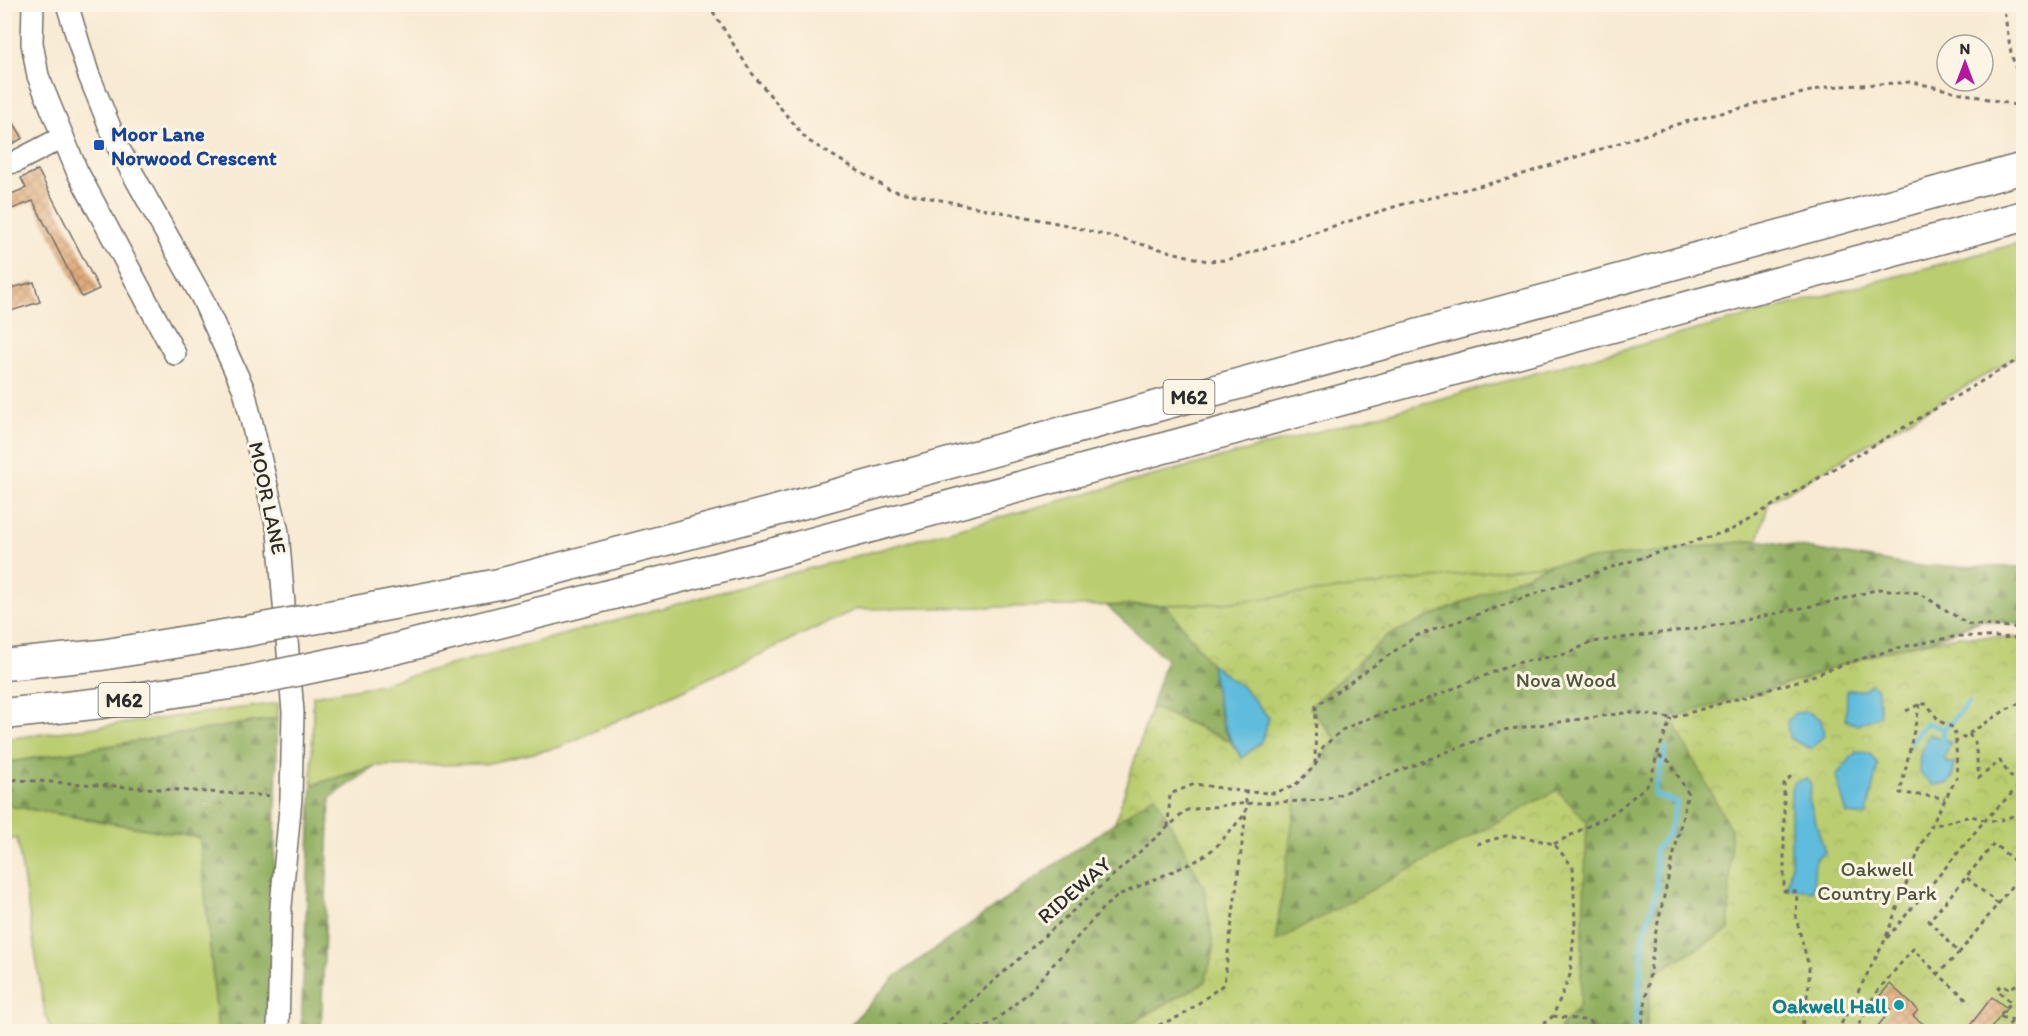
<svg xmlns="http://www.w3.org/2000/svg" width="2028" height="1036" viewBox="0 0 2028 1036" font-family="Itim,sans-serif">
  <defs>
    <pattern id="forest-firs" width="22" height="20" patternUnits="userSpaceOnUse" patternTransform="scale(1.5)"><rect width="22" height="20" fill="#93b062"/><path d="M5 1l3.5 6h-7zM16 11l3.5 6h-7z" fill="#788f51"/></pattern>
    <pattern id="park-crowns" width="20" height="18" patternUnits="userSpaceOnUse" patternTransform="scale(1.5)"><rect width="20" height="18" fill="#bacd70"/><path d="M2 6a3 3 0 1 1 6 0M12 15a3 3 0 1 1 6 0" fill="none" stroke="#a0b061"/></pattern>
    <pattern id="building-cross-hatch" width="8" height="8" patternUnits="userSpaceOnUse" patternTransform="scale(1.5)"><rect width="8" height="8" fill="#e1ad7e"/><path d="M0 0l8 8M0 8l8-8" fill="none" stroke="#b78d67"/></pattern>
  </defs>
  <rect width="100%" height="100%" fill="#fcf5e5"/>
  <filter id="ink" filterUnits="userSpaceOnUse"><feTurbulence type="fractalNoise" baseFrequency=".0167" numOctaves="2"/><feDisplacementMap in="SourceGraphic" scale="12" xChannelSelector="R" yChannelSelector="G"/><feConvolveMatrix kernelMatrix="1 2 1 2 8 2 1 2 1" color-interpolation-filters="sRGB"/></filter>
  <filter id="wash" filterUnits="userSpaceOnUse"><feTurbulence type="fractalNoise" baseFrequency=".008" numOctaves="4" result="noise"/><feDisplacementMap in="SourceGraphic" scale="24" xChannelSelector="R" yChannelSelector="G"/><feGaussianBlur stdDeviation="1.35" result="paint"/><feColorMatrix in="noise" values="0 0 0 0 0 0 0 0 0 0 0 0 0 0 0 0 0 1.4 0 .05"/><feComposite in="paint" operator="in"/></filter>
  <g filter="url(#wash)">
    <rect width="100%" height="100%" fill="#f8ead3"/>
    <g fill="#bacd70" stroke="#727c4e" stroke-width="1.5">
      <polygon points="2023,242 2023,353 1769,502 1758,540 1216,604 857,609 560,747 485,764 376,766 312,785 313,696 372,686"/>
      <polygon points="278,703 278,718 5,763 5,739"/>
      <polygon points="5,805 200,838 218,1031 51,1031 45,1014 17,838 5,841"/>
    </g>
    <g fill="url(#forest-firs)" stroke="#5f6e46" stroke-width="1.5">
      <polygon points="1758,540 1913,566 2023,567 2023,625 1982,620 1929,641 1901,647 1847,663 1801,680 1672,718 1731,830 1729,930 1653,974 1646,1031 1558,1031 1580,1004 1587,822 1557,791 1275,943 1297,791 1336,739 1309,707 1388,635 1551,564"/>
      <polygon points="1166,605 1211,664 1221,721 1230,741 1151,707 1166,659 1107,606"/>
      <polygon points="278,718 270,1031 218,1031 200,838 5,805 5,763"/>
      <polygon points="376,766 330,798 321,1031 301,1031 312,785"/>
      <polygon points="1155,794 1204,887 1214,950 1205,982 1125,1027 1104,1031 843,1032 895,977"/>
    </g>
    <g fill="url(#park-crowns)" stroke="#727c4e" stroke-width="1.5">
      <polygon points="1551,564 1388,635 1309,707 1336,739 1297,791 1275,942 1557,790 1587,822 1580,1004 1558,1031 1104,1032 1125,1027 1205,982 1214,950 1204,887 1155,795 1115,823 1151,707 1230,741 1242,758 1246,690 1211,664 1166,605 1216,604"/>
      <polygon points="1958,636 2023,638 2023,1031 1646,1032 1653,974 1729,930 1731,830 1671,718 1801,680 1847,663 1902,647"/>
    </g>
    <g fill="#5fbcdd" stroke="#457484" stroke-width="1.5">
      <path d="M1211,664L1246,690L1269,718L1261,742L1242,758C1219,725 1218,703 1211,664Z"/>
      <polygon points="1871,684 1878,690 1880,716 1857,725 1846,720 1847,690 1865,690"/>
      <polygon points="1807,712 1821,719 1824,735 1811,749 1789,738 1787,721 1795,713"/>
      <polygon points="1929,734 1951,742 1944,758 1947,763 1954,763 1953,777 1947,784 1933,785 1919,772 1920,753"/>
      <polygon points="1856,752 1870,753 1878,765 1866,816 1847,814 1836,776"/>
      <polygon points="1807,778 1811,785 1809,799 1825,853 1815,859 1813,891 1787,888 1791,867 1791,789 1795,782"/>
    </g>
    <g fill="none" stroke-linecap="round" stroke-linejoin="round">
      <g stroke="#5fbcdd" stroke-width="5">
        <polyline points="1460,4 1465,10"/>
        <polyline points="1943,739 1944,729 1969,703"/>
        <polyline points="1910,743 1926,723 1944,729"/>
        <polyline points="1635,1032 1644,933 1657,891 1655,850 1669,833 1677,802 1654,795 1666,748"/>
      </g>
    </g>
    <g id="blocks">
      <g fill="url(#building-cross-hatch)">
        <polygon points="4,107 23,138 4,149"/>
        <polygon points="38,170 99,289 82,297 33,201 4,212 4,197 26,188 21,178"/>
        <polygon points="34,282 40,302 4,313 4,290"/>
        <polygon points="1890,984 1918,1010 1913,1016 1934,1032 1873,1032 1891,1010 1877,999"/>
        <polygon points="1992,997 2007,1008 1988,1032 1965,1032"/>
      </g>
    </g>
  </g>
  <g filter="url(#ink)">
    <use href="#blocks" fill-opacity="0" stroke="#736e66" stroke-width="1.5"/>
    <g fill="none" stroke-linecap="round" stroke-linejoin="round">
      <g stroke="#736e66" stroke-width="24">
        <g id="minor">
          <polyline points="33,4 32,43 38,76 77,171 175,354"/>
          <polyline points="67,4 88,73 118,147 202,298 244,390 278,532 293,712 291,798 281,906 278,1032"/>
          <polyline points="4,164 15,162 63,137"/>
        </g>
      </g>
      <g stroke="#736e66" stroke-width="33">
        <g id="highway">
          <polyline points="351,612 499,584 779,510 2024,168"/>
          <polyline points="363,657 756,558 2024,216"/>
          <polyline points="4,665 101,655 242,632"/>
          <polyline points="4,714 102,703 243,682"/>
        </g>
      </g>
      <g stroke="#736e66" stroke-width="3" stroke-dasharray="4.5 4.5" stroke-linecap="butt">
        <polyline points="708,4 751,72 807,140 890,190 1062,224 1207,261 1227,260 1400,205 1508,179 1681,123 1827,87 1912,82 2024,107"/>
        <polyline points="2003,4 2011,53 2024,95"/>
        <polyline points="1920,704 1900,793 1945,798"/>
        <polyline points="1906,711 1920,704 1927,704 1939,721 1954,728 1956,742"/>
        <polyline points="1969,734 1975,742 1979,778 2000,761 2010,776 2021,784 1985,820 1998,821 2024,812"/>
        <polyline points="1315,764 1316,706 1416,636 1612,567 1731,530 2024,356"/>
        <polyline points="1791,776 1784,784 1784,891 1797,892 1796,918 1809,967 1809,984 1801,1032"/>
        <polyline points="4,779 272,796"/>
        <polyline points="1168,827 1170,794 1195,784 1246,792"/>
        <polyline points="1477,844 1505,836 1525,837 1554,844 1573,867 1575,923 1570,975 1553,1016 1534,1032"/>
        <polyline points="1554,844 1615,812 1650,783 1657,755 1671,718"/>
        <polyline points="1967,878 1998,904 1959,953 1929,921 1994,844 2024,869"/>
        <polyline points="1998,904 2024,869"/>
        <polyline points="1887,938 1985,820 1971,816 1932,826"/>
        <polyline points="1959,953 1938,974 1970,1002"/>
        <polyline points="2024,980 2009,989 2001,985 1997,990 2011,1002 1999,1017 2013,1020 2024,1028"/>
        <polyline points="1553,1016 1589,1021 1610,1032"/>
        <polyline points="936,1032 1187,810 1236,804 1325,800 1503,730 1631,712 1671,718 1801,680 1847,663 1902,647 1958,636 2024,638"/>
        <polyline points="969,1032 991,1024 1029,992 1104,907 1119,895 1196,861 1215,848 1246,813 1246,792 1274,793 1294,786 1315,766 1323,747 1342,730 1363,720 1418,703 1516,663 1566,654 1592,642 1721,625 1835,601 1879,589 1919,593 1968,624 2024,628"/>
        <polyline points="1142,1032 1183,1015 1224,984 1246,813"/>
        <polyline points="1641,1032 1656,931 1688,793 1670,762 1657,755"/>
        <polyline points="1837,1032 1884,942 1921,845 1957,777 1956,742 2007,709 2024,701"/>
        <polyline points="1858,1032 1856,1030 1875,994 1913,949 1938,974"/>
        <polyline points="2003,1032 2013,1020"/>
      </g>
      <use href="#minor" stroke="#fff" stroke-width="21"/>
      <use href="#highway" stroke="#fff" stroke-width="30"/>
      <g stroke="#736e66" stroke-width="33" stroke-linecap="butt">
        <g id="highway-bridge">
          <polyline points="242,632 351,612"/>
          <polyline points="243,682 363,657"/>
        </g>
      </g>
      <use href="#highway-bridge" stroke="#fff" stroke-width="30"/>
    </g>
  </g>
  <rect fill="#1a4fb4" stroke="#fcf5e5" stroke-width="2" x="93" y="139" width="12" height="12" rx="3"/>
  <circle fill="#0f9aa8" stroke="#fcf5e5" stroke-width="2" cx="1899" cy="1005" r="6"/>
  <g text-anchor="middle" dominant-baseline="central" stroke-width="6" stroke-linejoin="round" paint-order="stroke">
    <g fill="#fcf5e5" stroke="#6a6863" stroke-width="1.5">
      <rect x="1163.5" y="380" width="51" height="34" rx="4.5"/>
      <rect x="98.5" y="683" width="51" height="34" rx="4.5"/>
    </g>
    <g font-size="20" font-weight="bold" fill="#2b2b2b">
      <text x="1189" y="397">M62</text>
      <text x="124" y="700">M62</text>
    </g>
    <g font-size="21" font-weight="bold" fill="#164399" stroke="#fcf5e5" text-anchor="start">
      <text x="111" y="133">Moor Lane<tspan x="111" dy="24">Norwood Crescent</tspan></text>
    </g>
    <g font-size="21" fill="#2b2b2b" stroke="#fcf5e5">
      <text transform="translate(268 498) rotate(78)">MOOR LANE</text>
      <text transform="translate(1074 890) rotate(-41)">RIDEWAY</text>
    </g>
    <g font-size="21" fill="#4f543c" stroke="#fcf5e5">
      <text x="1566" y="679">Nova Wood</text>
      <text x="1877" y="868">Oakwell<tspan x="1877" dy="24">Country Park</tspan></text>
    </g>
    <g font-size="21" font-weight="bold" fill="#0d838f" stroke="#fcf5e5" text-anchor="end">
      <text x="1887" y="1005">Oakwell Hall</text>
    </g>
  </g>
  <rect width="2028" height="1036" fill="none" stroke="#fcf5e5" stroke-width="24"/>
  <g transform="translate(1965 63)"><circle r="28" fill="#fcf5e5" stroke="#a8a49b" stroke-width="1.5"/>
  <path d="M0-4.5L10 22L0 15L-10 22Z" fill="#b5179e"/>
  <text y="-9" font-size="16" font-weight="bold" text-anchor="middle" fill="#2b2b2b">N</text>
  </g>
</svg>
